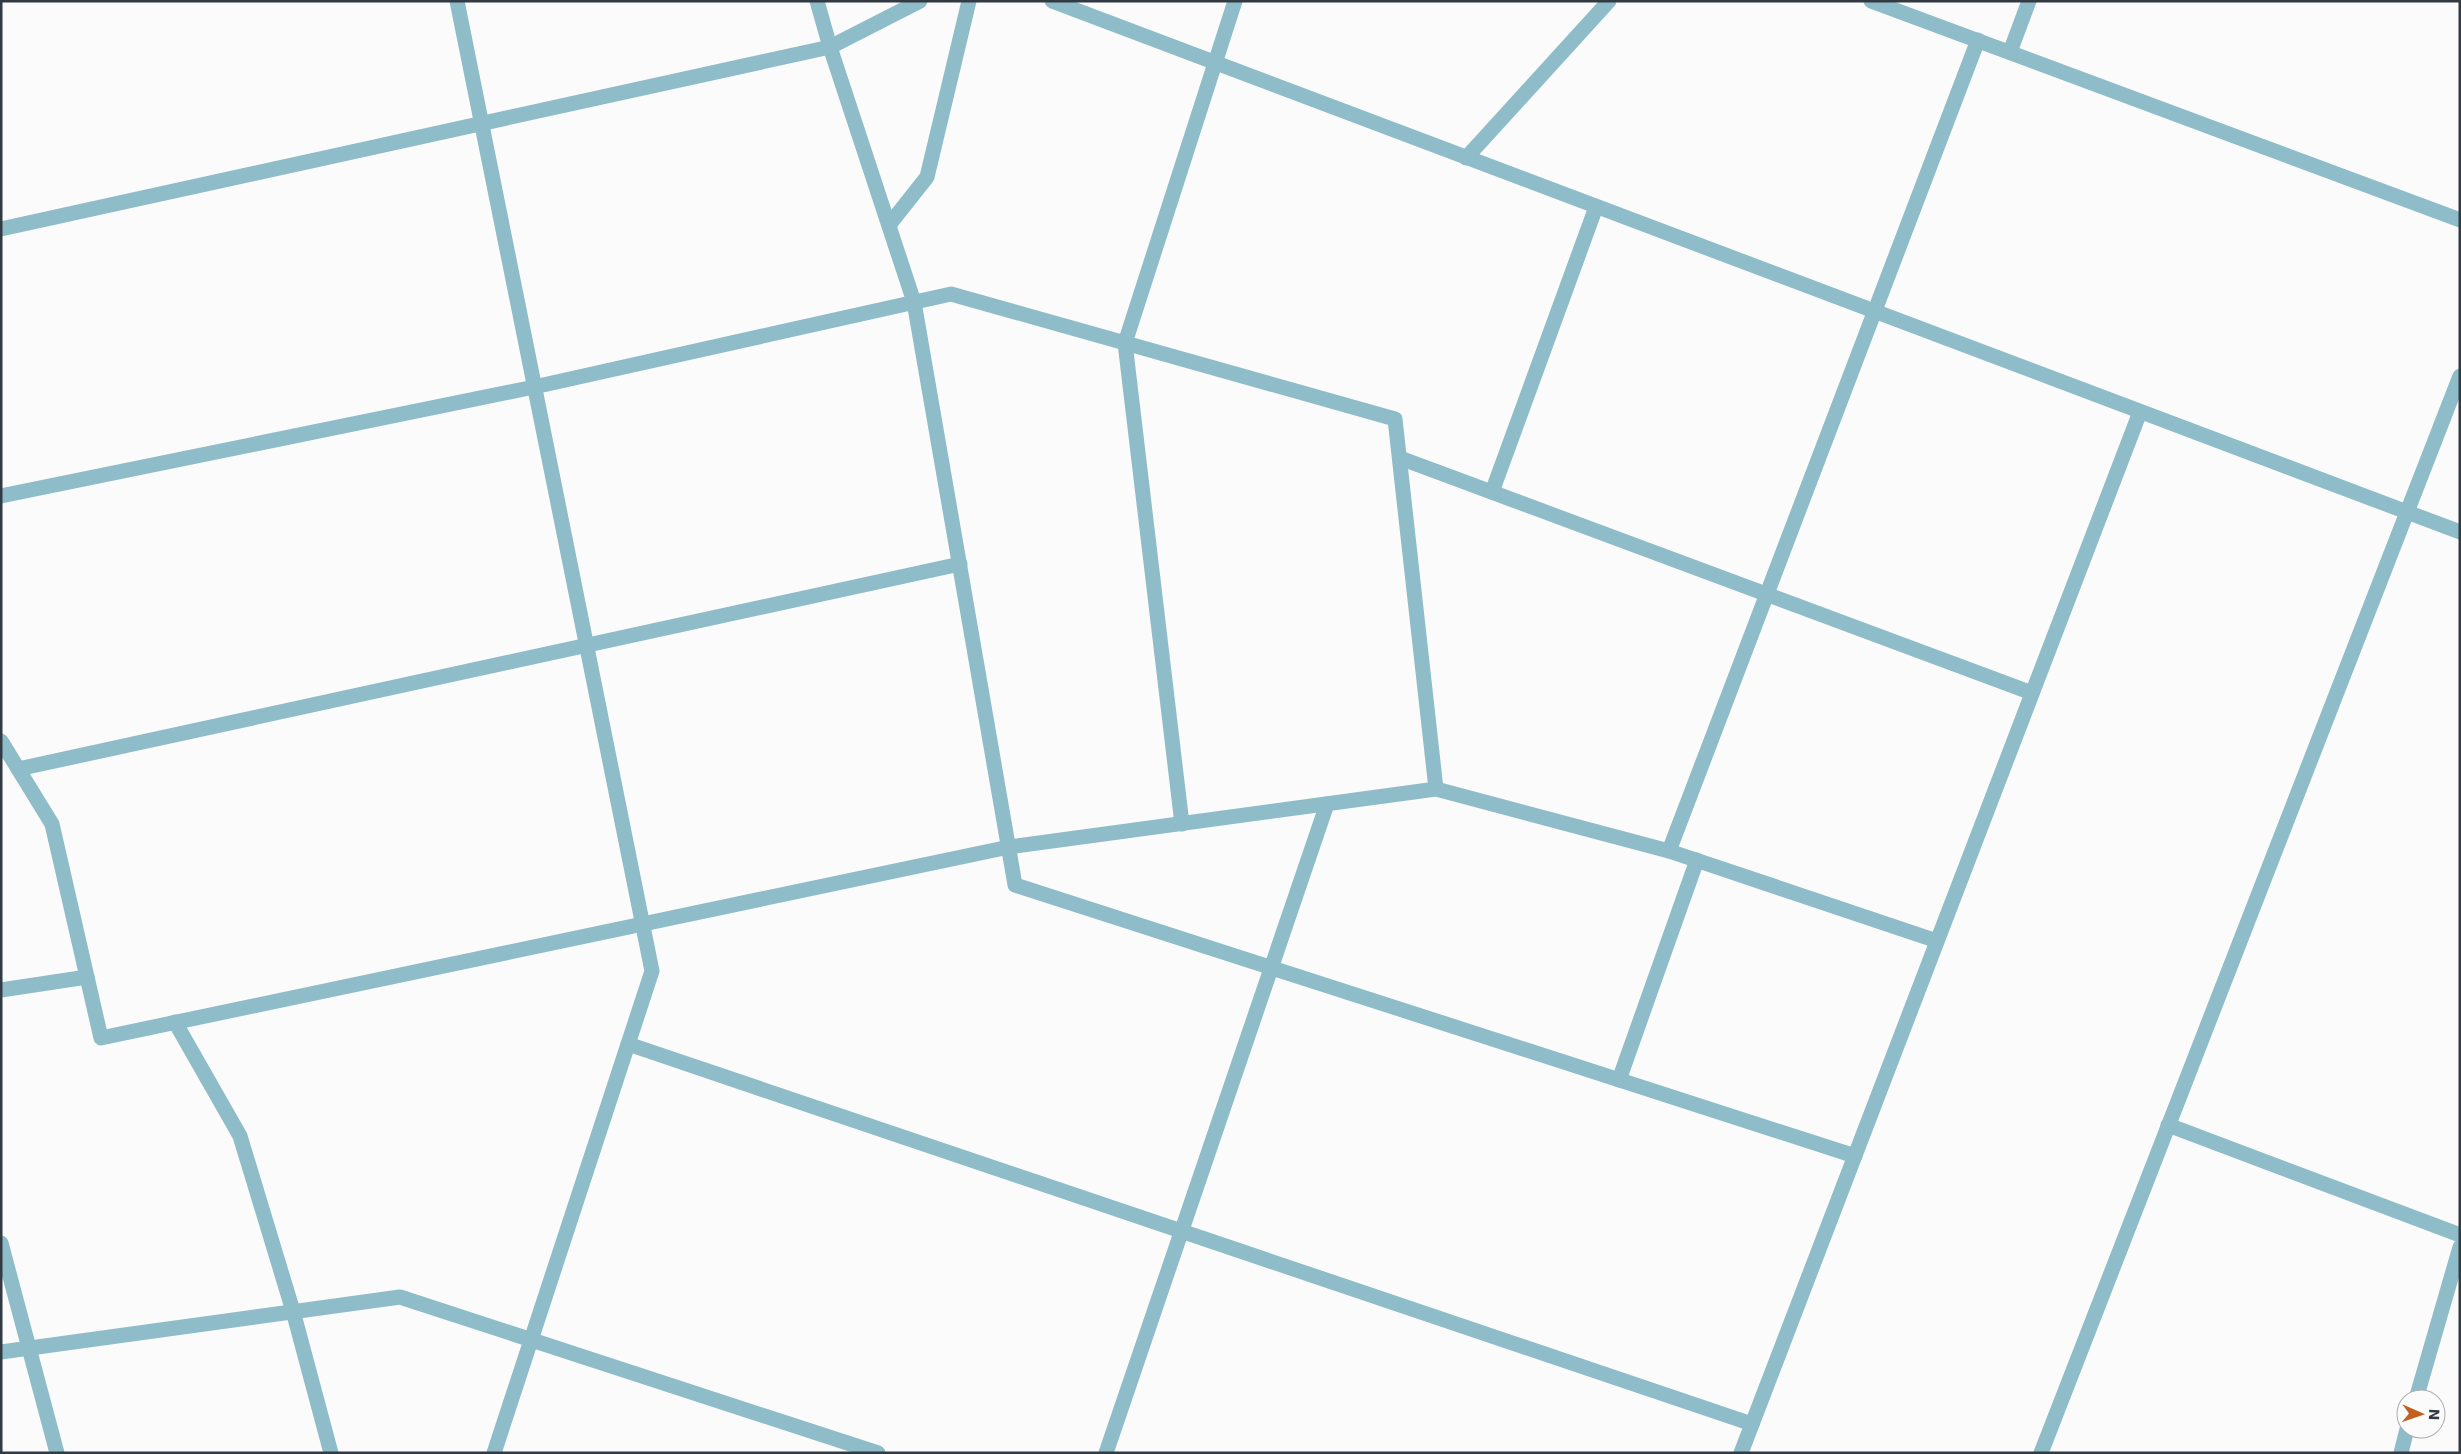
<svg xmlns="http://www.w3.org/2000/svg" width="2461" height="1454" viewBox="0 0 2461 1454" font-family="'DejaVu Sans',sans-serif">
  <rect width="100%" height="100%" fill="#fbfbfb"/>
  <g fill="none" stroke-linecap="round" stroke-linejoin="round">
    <g stroke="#8ebcc9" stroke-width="15">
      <polyline points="457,1 652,971 494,1453"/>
      <polyline points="817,1 830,47 914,302 1015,885 1855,1156"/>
      <polyline points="1052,1 2460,532"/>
      <polyline points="1871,1 2460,220"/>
      <polyline points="2010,52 2029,1"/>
      <polyline points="1466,158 1609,1"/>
      <polyline points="889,225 927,177 969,1"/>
      <polyline points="1,229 830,47 920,1"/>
      <polyline points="1400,458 2032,693"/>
      <polyline points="1492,492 1596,207"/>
      <polyline points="1,496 534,387 951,294 1395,419 1436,789"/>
      <polyline points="1,741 52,824 101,1038 1009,847 1436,789 1669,851 1937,941"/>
      <polyline points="18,769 960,564"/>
      <polyline points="1182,824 1125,343 1235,1"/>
      <polyline points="1669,851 1978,40"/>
      <polyline points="1,990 87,977"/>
      <polyline points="175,1022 240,1136 293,1311 331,1453"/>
      <polyline points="628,1044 1752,1424"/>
      <polyline points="1619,1080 1697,860"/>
      <polyline points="2168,1125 2460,1235"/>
      <polyline points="1,1243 57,1453"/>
      <polyline points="1,1352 400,1297 878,1453"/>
      <polyline points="2416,1399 2460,1247"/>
      <polyline points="1106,1453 1327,804"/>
      <polyline points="1741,1453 2140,412"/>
      <polyline points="2041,1453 2460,376"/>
      <polyline points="2401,1453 2407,1429"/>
    </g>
  </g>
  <rect width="2461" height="1454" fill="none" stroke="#323a43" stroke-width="5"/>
  <g transform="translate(2421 1414) rotate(92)"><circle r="24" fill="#fbfbfb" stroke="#abaeb1"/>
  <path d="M0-4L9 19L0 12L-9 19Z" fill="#c1611f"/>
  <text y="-8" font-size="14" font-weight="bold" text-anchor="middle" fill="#323a43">N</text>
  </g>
</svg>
